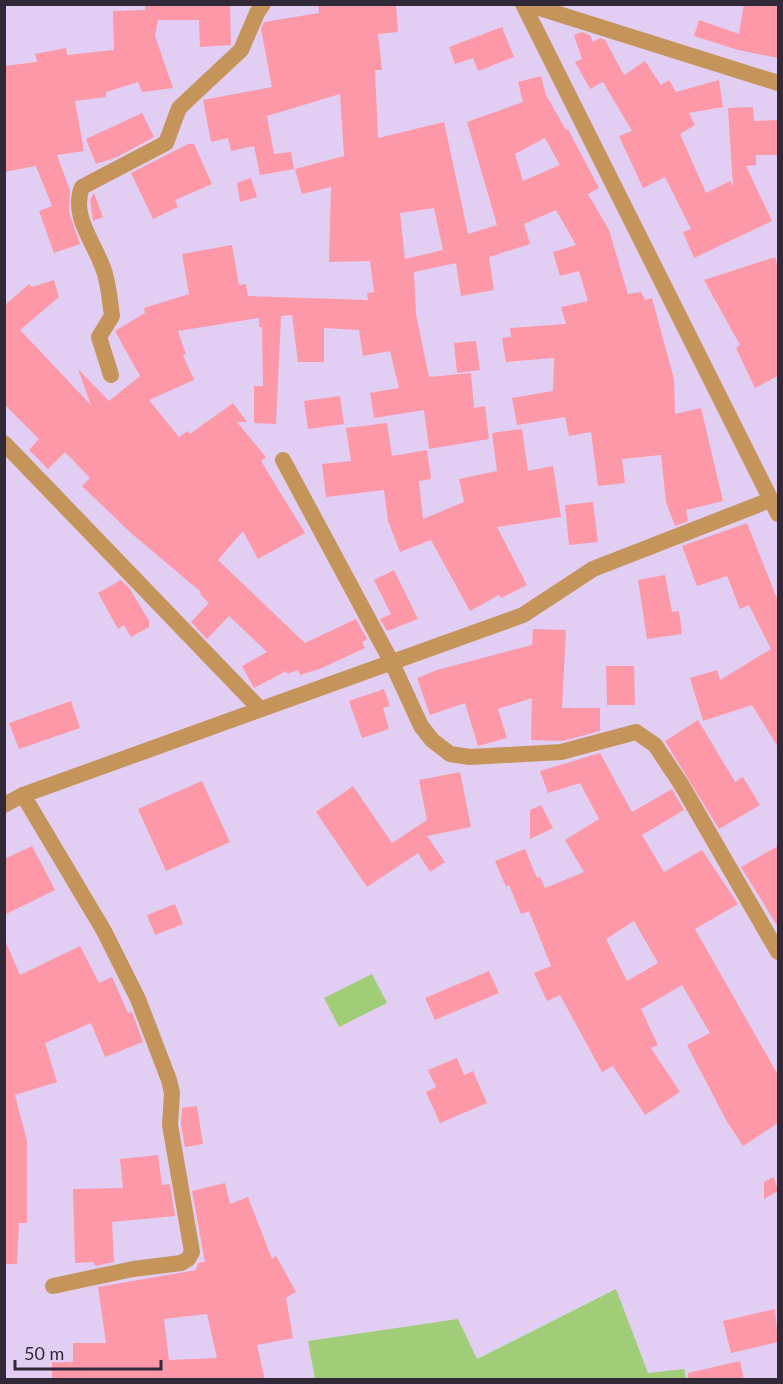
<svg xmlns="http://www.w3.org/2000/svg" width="783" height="1384" viewBox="0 0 783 1384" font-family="Lato,sans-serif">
  <rect width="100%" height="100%" fill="#e3cef3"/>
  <g fill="#a2cd78">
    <polygon points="372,974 387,1003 339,1027 324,998"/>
    <polygon points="616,1289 648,1373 684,1369 686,1379 315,1379 308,1341 458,1319 477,1359"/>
  </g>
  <g fill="#fc98a7" fill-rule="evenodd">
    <polygon points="145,4 230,4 231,45 200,47 199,20 158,20 155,36 173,88 142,92 138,82 106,92 106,97 75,101 84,151 57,155 70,190 69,212 80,244 54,253 39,211 52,206 36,166 4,172 4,66 37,62 35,54 66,48 67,55 114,50 113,11 145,10"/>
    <path d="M318,4H396L398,32L378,34L382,70H375L378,138L444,122L468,234L497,225L467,122L523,102L518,82L541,76L546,95L566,130L568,129L599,188L588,194L609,230L628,294L641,292L645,300L652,298L674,379L675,414L701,408L723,501L686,510L688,521L675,526L666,502L661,455L622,459L625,483L598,486L591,432L569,436L565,417L517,425L512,398L553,391L554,358L506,362L502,338L511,337L510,328L566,324L561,307L588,301L579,271L560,276L553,252L576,245L556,210L524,224L530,244L489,257L494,290L461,296L456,263L414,272L416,314L429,377L471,373L474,408L485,406L489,439L429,449L424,410L374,418L370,393L399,388L390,351L363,356L359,330L324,328V362H298L292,315L281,316L276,424L254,423V386H263L262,327H259V318L178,331L186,354L183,355L194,380L149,400L179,437L188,431L190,434L233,403L247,422H237L266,457L261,461L305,533L258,559L243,531L218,560L307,645L305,643L356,619L367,639L362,642L365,648L322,668L300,675L298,670L287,674L286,671L254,688L242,666L267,652L229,616L207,639L191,622L209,603L200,594L201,592L131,533L82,486L90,478L65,452L48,469L29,450L39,439L4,404V306L29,284L32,287L54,280L59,297L20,330L91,405L78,369L109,401L140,376L115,331L145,313L144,308L189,294L182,254L232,245L239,285L246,284L248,296L368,300L367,293L374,292L370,261L329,262L331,187L302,194L295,169L344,156L340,94L267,116L274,154L291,152L294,169L260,175L254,146L231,151L228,138L211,142L203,100L272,87L261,29L264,22L319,13ZM545,138L560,165L523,181L515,154ZM434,208L443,250L405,259L400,213Z"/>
    <polygon points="744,4 778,4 778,58 738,50 694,36 699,20 739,34"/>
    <polygon points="502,27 514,57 478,71 473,58 455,64 449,47"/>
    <polygon points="582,32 590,35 593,42 600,38 605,40 624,75 645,61 661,85 669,80 676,92 719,80 723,107 689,113 695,125 680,134 706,193 730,181 733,186 728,108 753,107 754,121 778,120 778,155 756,155 756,165 746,166 772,221 694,258 683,232 691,229 665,177 643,188 619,136 632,131 603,82 590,89 575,62 582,59 574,35"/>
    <polygon points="142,113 154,137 117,157 96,164 86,139"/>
    <polygon points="188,144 194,144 212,184 175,200 178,207 153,219 131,173"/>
    <polygon points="251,178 257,197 240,202 237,183"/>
    <polygon points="94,193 103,217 93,221 90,200"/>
    <polygon points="775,257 778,267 778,376 755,388 736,348 740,345 704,280"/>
    <polygon points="476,341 480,370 457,373 454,343"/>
    <polygon points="340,396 344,424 308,429 304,401"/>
    <polygon points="387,423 392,456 427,450 431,479 419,481 423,519 464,502 459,479 497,471 492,433 522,429 528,471 553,466 561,517 497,527 527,585 501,598 499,595 470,611 431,540 400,552 388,521 384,490 326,497 322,464 351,461 346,428"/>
    <polygon points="593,502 598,542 569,545 565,505"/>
    <polygon points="747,523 778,601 778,747 752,705 703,721 690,678 717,670 720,680 771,649 749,605 740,609 727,576 697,586 682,546"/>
    <polygon points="394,570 418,619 387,631 380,619 391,614 374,580"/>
    <polygon points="665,575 672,612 679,611 682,634 647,639 638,580"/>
    <polygon points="121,580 130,589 149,621 149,627 131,637 124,625 118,629 98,593"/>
    <polygon points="533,629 566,630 562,708 600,708 600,731 563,741 531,740 532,698 498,709 507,738 478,746 465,703 430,715 417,678 437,670 532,645"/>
    <polygon points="606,666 634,666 635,705 607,705"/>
    <polygon points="384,689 390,706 383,708 389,729 362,738 349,701"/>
    <polygon points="71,701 80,728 19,749 9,723"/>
    <polygon points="698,720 735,782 743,777 760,805 719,829 665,741"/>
    <path d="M600,753L632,812L672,789L684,810L642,835L664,872L702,850L738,904L695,929L778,1075V1123L743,1146L726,1120L687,1045L710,1033L682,985L641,1009L658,1045L651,1048L680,1092L645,1115L613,1066L602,1072L560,995L547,1001L534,973L551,966L529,911L521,914L509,885L506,887L495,861L525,849L537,878L540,877L545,888L584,872L565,840L599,819L580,783L548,793L540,771ZM634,921L658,963L627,981L606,939Z"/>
    <polygon points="460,772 471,827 427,836 445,862 430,872 418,853 367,887 316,812 353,786 392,843 427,820 419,780"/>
    <polygon points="202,781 230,842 166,871 138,809"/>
    <polygon points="541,805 553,828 530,839 530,810"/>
    <polygon points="32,846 55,890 4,915 4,859"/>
    <polygon points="778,846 778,927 741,867"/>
    <polygon points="175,904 183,924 155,935 147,915"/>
    <polygon points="4,938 20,975 80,946 99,983 112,977 128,1013 132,1012 143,1042 105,1057 91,1023 45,1043 57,1082 15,1095 27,1141 27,1223 19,1223 17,1264 4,1264"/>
    <polygon points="489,971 499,993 435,1020 425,998"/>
    <polygon points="457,1058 464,1075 473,1071 487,1103 440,1123 426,1092 436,1087 428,1070"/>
    <polygon points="197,1106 203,1144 185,1147 181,1124 182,1108"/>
    <polygon points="158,1155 162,1185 170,1184 175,1216 112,1222 114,1262 95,1266 94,1262 75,1263 73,1189 123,1188 120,1159"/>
    <polygon points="774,1177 778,1191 764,1199 764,1182"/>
    <path d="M225,1183L230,1204L248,1197L272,1259L276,1256L296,1292L286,1298L293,1338L257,1345L265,1380H52V1362H73V1343H106L98,1287L196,1270L198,1263L205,1262L192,1191ZM207,1314L217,1358L169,1360L164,1319Z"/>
    <polygon points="775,1309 778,1342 731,1353 723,1321"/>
    <polygon points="740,1361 744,1380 688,1380 688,1373"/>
  </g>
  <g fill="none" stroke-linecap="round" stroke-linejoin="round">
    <g stroke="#c4945a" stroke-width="16">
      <polyline points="523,4 778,514"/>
      <polyline points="527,4 778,83"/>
      <path d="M111,375L99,337L112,316C110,302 109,288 105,274C97,245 70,218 82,187L166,143L179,108L241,50L257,13L263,4"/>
      <polyline points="4,443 260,709"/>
      <polyline points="283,460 392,663 421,726 432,740 450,754 470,757 561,752 636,732 655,745 681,784 778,952"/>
      <polyline points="23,795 104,931 138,999 169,1080 172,1093 170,1125 192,1252 188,1259 181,1263 133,1269 53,1286"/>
      <polyline points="4,805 23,795 523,615 593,569 770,500"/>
    </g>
  </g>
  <rect width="783" height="1384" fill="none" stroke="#312937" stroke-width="12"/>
  <path d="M15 1360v9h146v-9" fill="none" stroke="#312937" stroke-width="3"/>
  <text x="24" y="1360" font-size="18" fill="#312937" stroke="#e3cef3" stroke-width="4.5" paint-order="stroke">50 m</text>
</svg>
